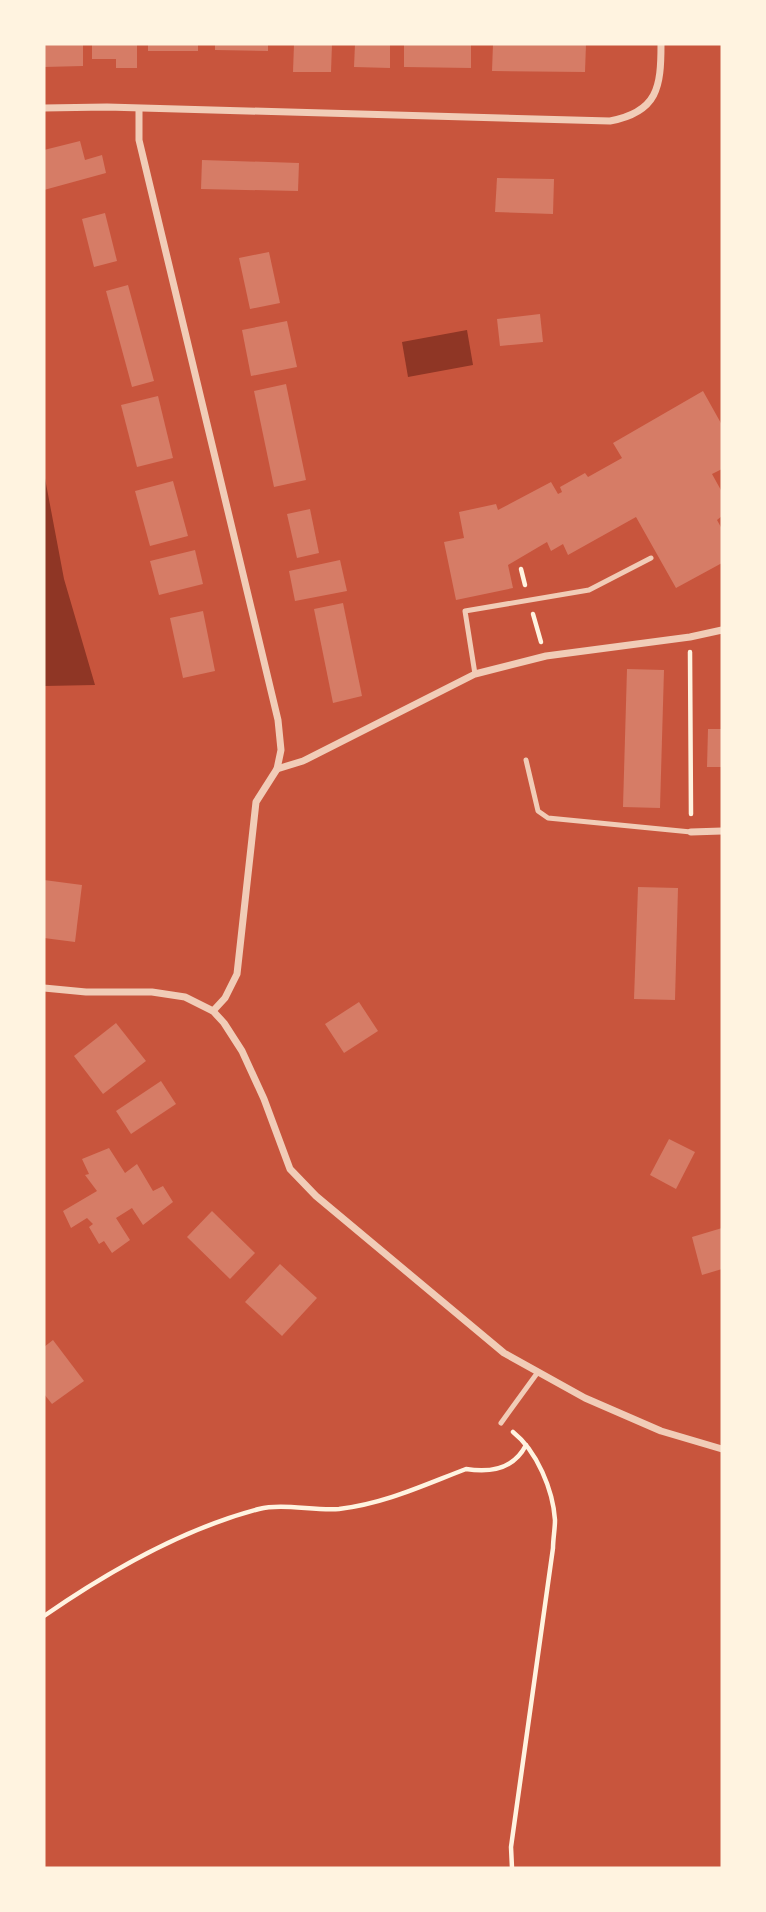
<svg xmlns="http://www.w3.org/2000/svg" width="766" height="1912" viewBox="0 0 766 1912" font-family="Rubik,sans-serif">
  <rect width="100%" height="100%" fill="#c8553d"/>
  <g fill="#8f3625">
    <polygon points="467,330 473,365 408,377 402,342"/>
    <polygon points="44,473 64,579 95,685 44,686"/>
  </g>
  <g fill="#d67c66">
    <polygon points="44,44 83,44 83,66 44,67"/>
    <polygon points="92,44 137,44 137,68 116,68 116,59 92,59"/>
    <rect x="148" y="44" width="50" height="7"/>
    <polygon points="215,44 268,44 268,51 215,50"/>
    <polygon points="294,44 332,44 331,72 293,72"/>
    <polygon points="355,44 390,44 390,68 354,67"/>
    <polygon points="404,44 471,44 471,68 404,67"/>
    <polygon points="493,44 586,44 585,72 492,71"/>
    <polygon points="80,141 85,160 102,155 106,173 44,190 44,150"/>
    <polygon points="202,160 299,163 298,191 201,189"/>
    <polygon points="497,178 554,179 553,214 495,212"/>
    <polygon points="105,213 117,261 94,267 82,219"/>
    <polygon points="269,252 280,303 250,309 239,258"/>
    <polygon points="128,285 154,381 132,387 106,291"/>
    <polygon points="540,314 543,342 500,346 497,319"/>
    <polygon points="287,321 297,367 251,376 242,330"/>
    <polygon points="286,384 306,480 274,487 254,391"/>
    <polygon points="703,391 722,425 722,469 712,474 722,492 722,516 717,520 722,529 722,563 676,588 636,517 568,555 563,544 551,551 547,542 508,565 513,588 456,600 444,542 464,538 459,512 496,504 498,510 551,482 558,494 562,492 560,487 585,473 588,477 622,458 613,443"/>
    <polygon points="158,396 173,458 137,467 121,405"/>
    <polygon points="173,481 188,536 150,546 135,491"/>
    <polygon points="310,509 319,553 297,558 287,514"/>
    <polygon points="195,550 203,584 159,595 150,561"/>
    <polygon points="340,560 347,591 295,601 289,571"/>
    <polygon points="343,603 362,696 333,703 314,609"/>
    <polygon points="203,611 215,671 183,678 170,618"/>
    <polygon points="627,669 664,670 660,808 623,807"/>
    <polygon points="708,729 722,729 722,767 707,767"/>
    <polygon points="44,880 82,885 75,942 44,938"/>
    <polygon points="638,887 678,888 675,1000 634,999"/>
    <polygon points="359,1002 378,1031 344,1053 325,1024"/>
    <polygon points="116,1023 146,1061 103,1094 74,1056"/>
    <polygon points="161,1081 176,1104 131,1134 116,1111"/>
    <polygon points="669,1139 695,1152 676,1189 650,1175"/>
    <polygon points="109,1148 125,1173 137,1164 153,1191 163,1186 173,1202 143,1225 132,1208 116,1218 130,1240 112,1253 104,1241 99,1244 89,1227 93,1224 87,1218 71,1228 63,1211 97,1191 85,1175 89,1174 82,1159"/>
    <polygon points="212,1211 255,1253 230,1279 187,1237"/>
    <polygon points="722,1228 722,1269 702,1275 692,1237"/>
    <polygon points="280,1264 317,1298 282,1336 245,1302"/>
    <polygon points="53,1340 84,1381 52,1404 44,1394 44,1347"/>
  </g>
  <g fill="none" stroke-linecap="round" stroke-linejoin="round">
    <g stroke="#fff3e0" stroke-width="4.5">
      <polyline points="521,569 525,585"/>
      <polyline points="533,614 541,642"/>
      <polyline points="690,652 691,814"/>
      <path d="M44,1616C109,1571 182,1529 259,1509C282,1503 314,1511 339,1509C384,1504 424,1485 466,1469C491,1473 514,1469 526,1445"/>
      <path d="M512,1868L511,1847L553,1548C553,1539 555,1529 555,1520C553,1490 537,1451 513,1432"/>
    </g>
    <g stroke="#f1ccb7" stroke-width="5">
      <polyline points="475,674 465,611 589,590 651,558"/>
      <polyline points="526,760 538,811 548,818 691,832"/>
      <polyline points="501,1423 538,1372"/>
    </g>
    <g stroke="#f1ccb7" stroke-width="7">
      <path d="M44,108L107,107L610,121C658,112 661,87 661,44"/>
      <polyline points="139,110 139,140 278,720 281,750 277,769"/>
      <polyline points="691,832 722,831"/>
      <polyline points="44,988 86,992 152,992 185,997 213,1011 224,1023 242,1051 264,1099 290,1169 316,1196 504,1353 585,1398 661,1431 722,1449"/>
      <polyline points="213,1011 225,998 237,974 256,802 277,769 303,761 475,674 546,656 690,637 722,630"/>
    </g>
  </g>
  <rect width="766" height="1912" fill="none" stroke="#fff3e0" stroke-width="91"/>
</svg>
